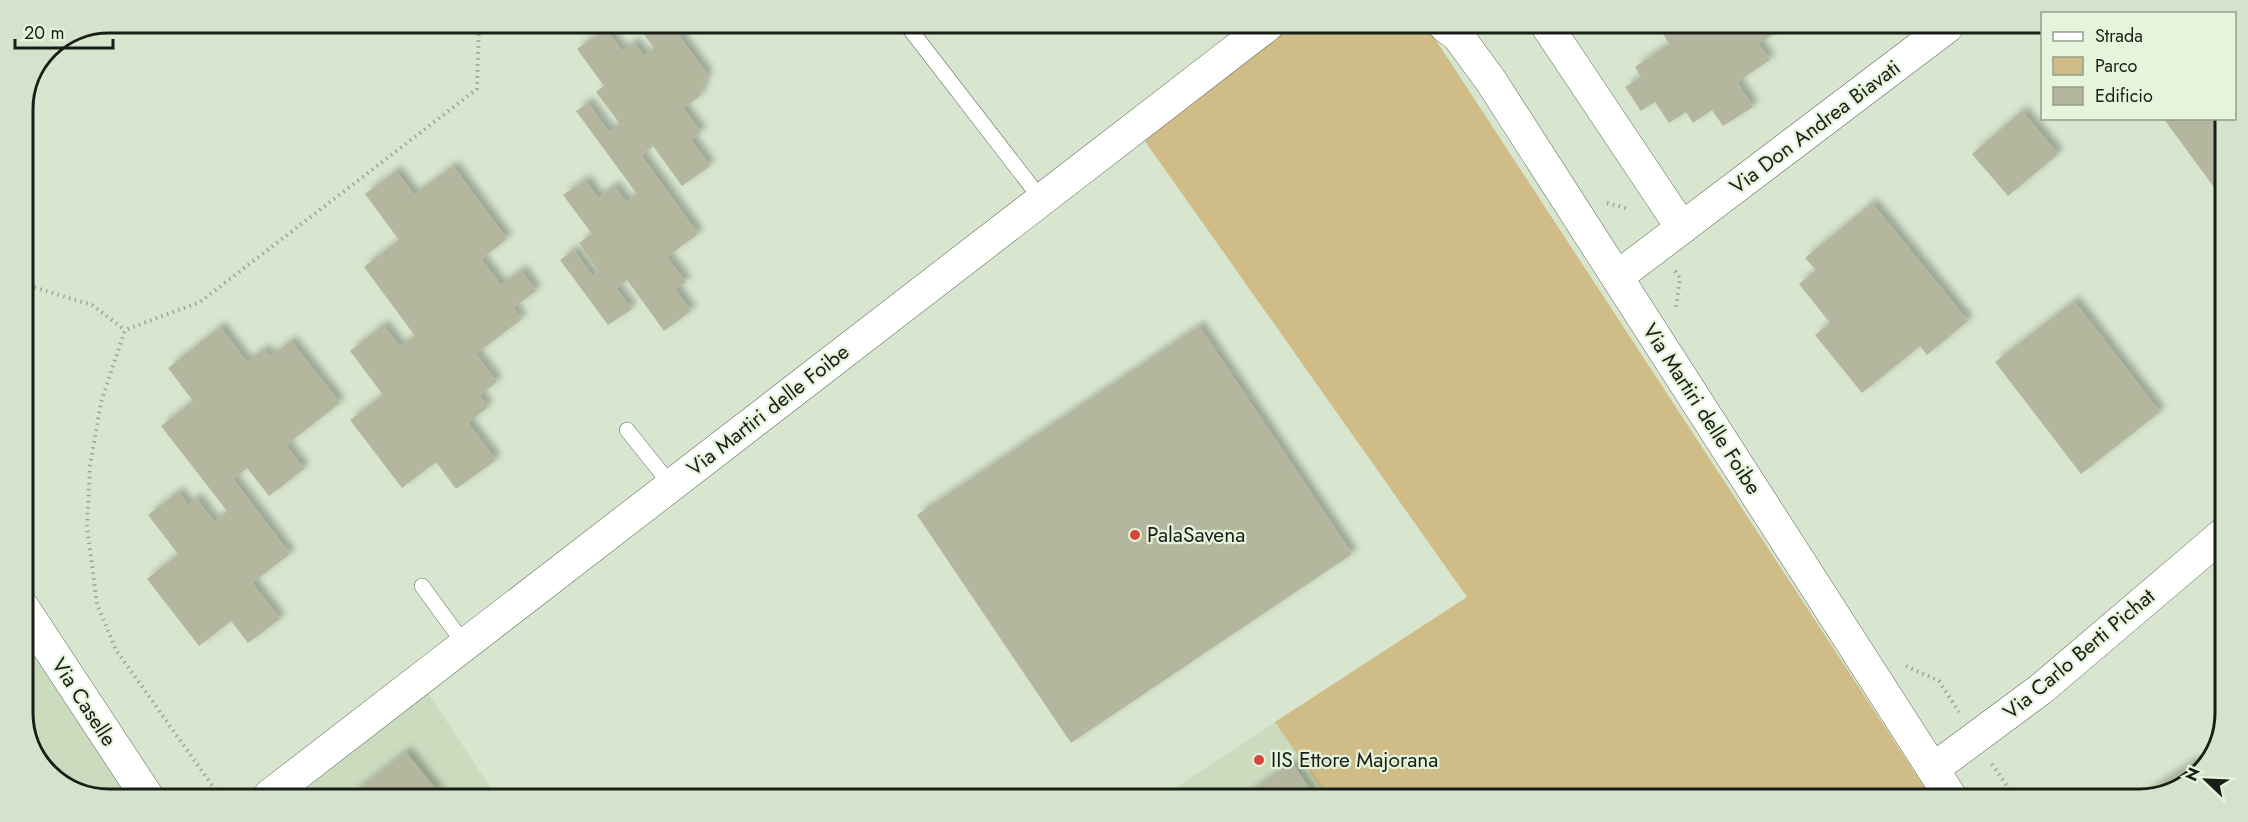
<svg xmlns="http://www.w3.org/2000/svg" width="2248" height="822" viewBox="0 0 2248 822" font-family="Jost,sans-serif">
  <defs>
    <filter id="shadow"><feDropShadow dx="5.5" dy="-5.5" stdDeviation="3" flood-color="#0004"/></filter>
  </defs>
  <rect width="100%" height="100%" fill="#d8e6cf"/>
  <g fill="#cadbbe">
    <polygon points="23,626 133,795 81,795 40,766 23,719"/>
    <polygon points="424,687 496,796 288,795"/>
    <polygon points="1275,722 1327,798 1162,797"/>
  </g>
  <polygon fill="#cfbc87" points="1264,25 1426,25 1932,799 1327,798 1275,722 1467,597 1135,127"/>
  <g fill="#b4b79e" filter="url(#shadow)">
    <polygon points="636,24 695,24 679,36 707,74 699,97 683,108 701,132 691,140 710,166 682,186 653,146 641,155 698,234 667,257 686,282 675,289 691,311 664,331 627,280 616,288 632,309 608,325 560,260 574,250 592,276 598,271 579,243 592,234 563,195 585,180 598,198 614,186 626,202 637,194 576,111 588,103 609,132 620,124 596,92 604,86 577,49 606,29 622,51 634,43 644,56 654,48"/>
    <polygon points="1658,26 1766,26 1772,35 1758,44 1770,60 1737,82 1753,107 1723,126 1712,110 1693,123 1686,112 1669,123 1655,102 1641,111 1625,87 1641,77 1635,67 1669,44"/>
    <polygon points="2022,111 2058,154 2008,196 1972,154"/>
    <polygon points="2163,118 2225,118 2225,202"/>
    <polygon points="453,166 507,239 481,259 501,285 521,270 536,291 513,308 522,319 476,354 497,382 479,395 488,407 468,423 496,460 456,489 436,462 402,488 350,420 383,395 350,351 383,325 400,347 415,336 364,267 399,240 365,194 396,171 414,195"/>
    <polygon points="1872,203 1968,321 1927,355 1920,346 1862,393 1815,335 1830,323 1799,284 1816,270 1805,258"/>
    <polygon points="2074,301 2160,412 2081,474 1995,362"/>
    <polygon points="1199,326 1352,554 1071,743 917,515"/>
    <polygon points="220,327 247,362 264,349 270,357 291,341 340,403 286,445 304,469 269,496 247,468 233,479 290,554 252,583 280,619 248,643 231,621 199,646 147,579 178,554 148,515 178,492 188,505 196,498 214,522 227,511 161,426 193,401 168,368"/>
    <polygon points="406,752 441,796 351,795"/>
    <polygon points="2194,761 2200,770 2192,782 2136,799"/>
    <polygon points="1293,764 1316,798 1243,797"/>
  </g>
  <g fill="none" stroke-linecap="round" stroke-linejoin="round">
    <g stroke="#616d59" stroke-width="16">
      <g id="service">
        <polyline points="906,24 1041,199"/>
        <polyline points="627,430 671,485"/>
        <polyline points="422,586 465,645"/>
      </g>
    </g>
    <g stroke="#616d59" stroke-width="33">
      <g id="minor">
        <polyline points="1445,26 1458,36 1491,81 1952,799"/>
        <polyline points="1547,26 1682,228"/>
        <polyline points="1617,277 1947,27"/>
        <polyline points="1933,769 2041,689 2222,535"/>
        <polyline points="270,795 1268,25"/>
      </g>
    </g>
    <g stroke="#616d59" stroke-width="34">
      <polyline id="tertiary" points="23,608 146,795"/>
    </g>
    <g stroke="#9ba694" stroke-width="4" stroke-dasharray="1.5 4.5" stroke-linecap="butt">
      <polyline points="1607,203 1629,209"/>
      <polyline points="1675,271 1680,278 1676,307"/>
      <polyline points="23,284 92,305 125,330"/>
      <polyline points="1906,666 1939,681 1959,712"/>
      <polyline points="26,729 59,779"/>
      <polyline points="1992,764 2013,795 2012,799"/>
      <polyline points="219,795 116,650 97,604 87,527 90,466 101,402 125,330 200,302 477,89 479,23"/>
    </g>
    <use href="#service" stroke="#fff" stroke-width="15"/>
    <use href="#minor" stroke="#fff" stroke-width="32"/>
    <use href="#tertiary" stroke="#fff" stroke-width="33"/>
  </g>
  <g fill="#d5473b" stroke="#e6f4dc" stroke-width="2">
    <circle cx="1135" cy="535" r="6"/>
    <circle cx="1259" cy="760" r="6"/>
  </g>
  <g text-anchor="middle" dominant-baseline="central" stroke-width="4.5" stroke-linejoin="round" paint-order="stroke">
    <g font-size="21" fill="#191e16" stroke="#e6f4dc">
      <text transform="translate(1815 127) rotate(-37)">Via Don Andrea Biavati</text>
      <text transform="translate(1702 409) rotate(57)">Via Martiri delle Foibe</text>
      <text transform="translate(768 410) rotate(-38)">Via Martiri delle Foibe</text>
      <text transform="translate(2079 654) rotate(-40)">Via Carlo Berti Pichat</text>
      <text transform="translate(84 702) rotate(57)">Via Caselle</text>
    </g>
    <g font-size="21" fill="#191e16" stroke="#e6f4dc" text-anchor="start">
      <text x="1147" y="535">PalaSavena</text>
      <text x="1271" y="760">IIS Ettore Majorana</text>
    </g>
  </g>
  <path d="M0 0H2248V822H0ZM109 33H2139A76 76 0 0 1 2215 109V713A76 76 0 0 1 2139 789H109A76 76 0 0 1 33 713V109A76 76 0 0 1 109 33Z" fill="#d6e3cc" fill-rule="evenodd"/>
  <path fill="none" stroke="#191e16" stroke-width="3" d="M109 33H2139A76 76 0 0 1 2215 109V713A76 76 0 0 1 2139 789H109A76 76 0 0 1 33 713V109A76 76 0 0 1 109 33Z"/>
  <rect x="2041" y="12" width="195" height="108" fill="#e6f4dc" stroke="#949e8d" stroke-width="1.5"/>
  <rect x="2053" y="32" width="30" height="9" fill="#ffffff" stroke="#949e8d" stroke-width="1.5"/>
  <text x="2095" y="42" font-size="18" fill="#191e16">Strada</text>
  <rect x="2053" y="57" width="30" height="18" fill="#cfbc87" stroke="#949e8d" stroke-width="1.5"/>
  <text x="2095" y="72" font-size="18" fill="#191e16">Parco</text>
  <rect x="2053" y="87" width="30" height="18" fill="#b4b79e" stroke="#949e8d" stroke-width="1.5"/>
  <text x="2095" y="102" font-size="18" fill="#191e16">Edificio</text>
  <g transform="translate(2206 780) rotate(293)" stroke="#e6f4dc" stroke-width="4.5" paint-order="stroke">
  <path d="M0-4.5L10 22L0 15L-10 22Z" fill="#191e16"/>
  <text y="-9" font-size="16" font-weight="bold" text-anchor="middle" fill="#191e16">N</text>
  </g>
  <path d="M15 39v9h98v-9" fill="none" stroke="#191e16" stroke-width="3"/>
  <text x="24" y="39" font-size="18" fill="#191e16" stroke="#e6f4dc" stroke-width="4.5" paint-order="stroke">20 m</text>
</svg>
